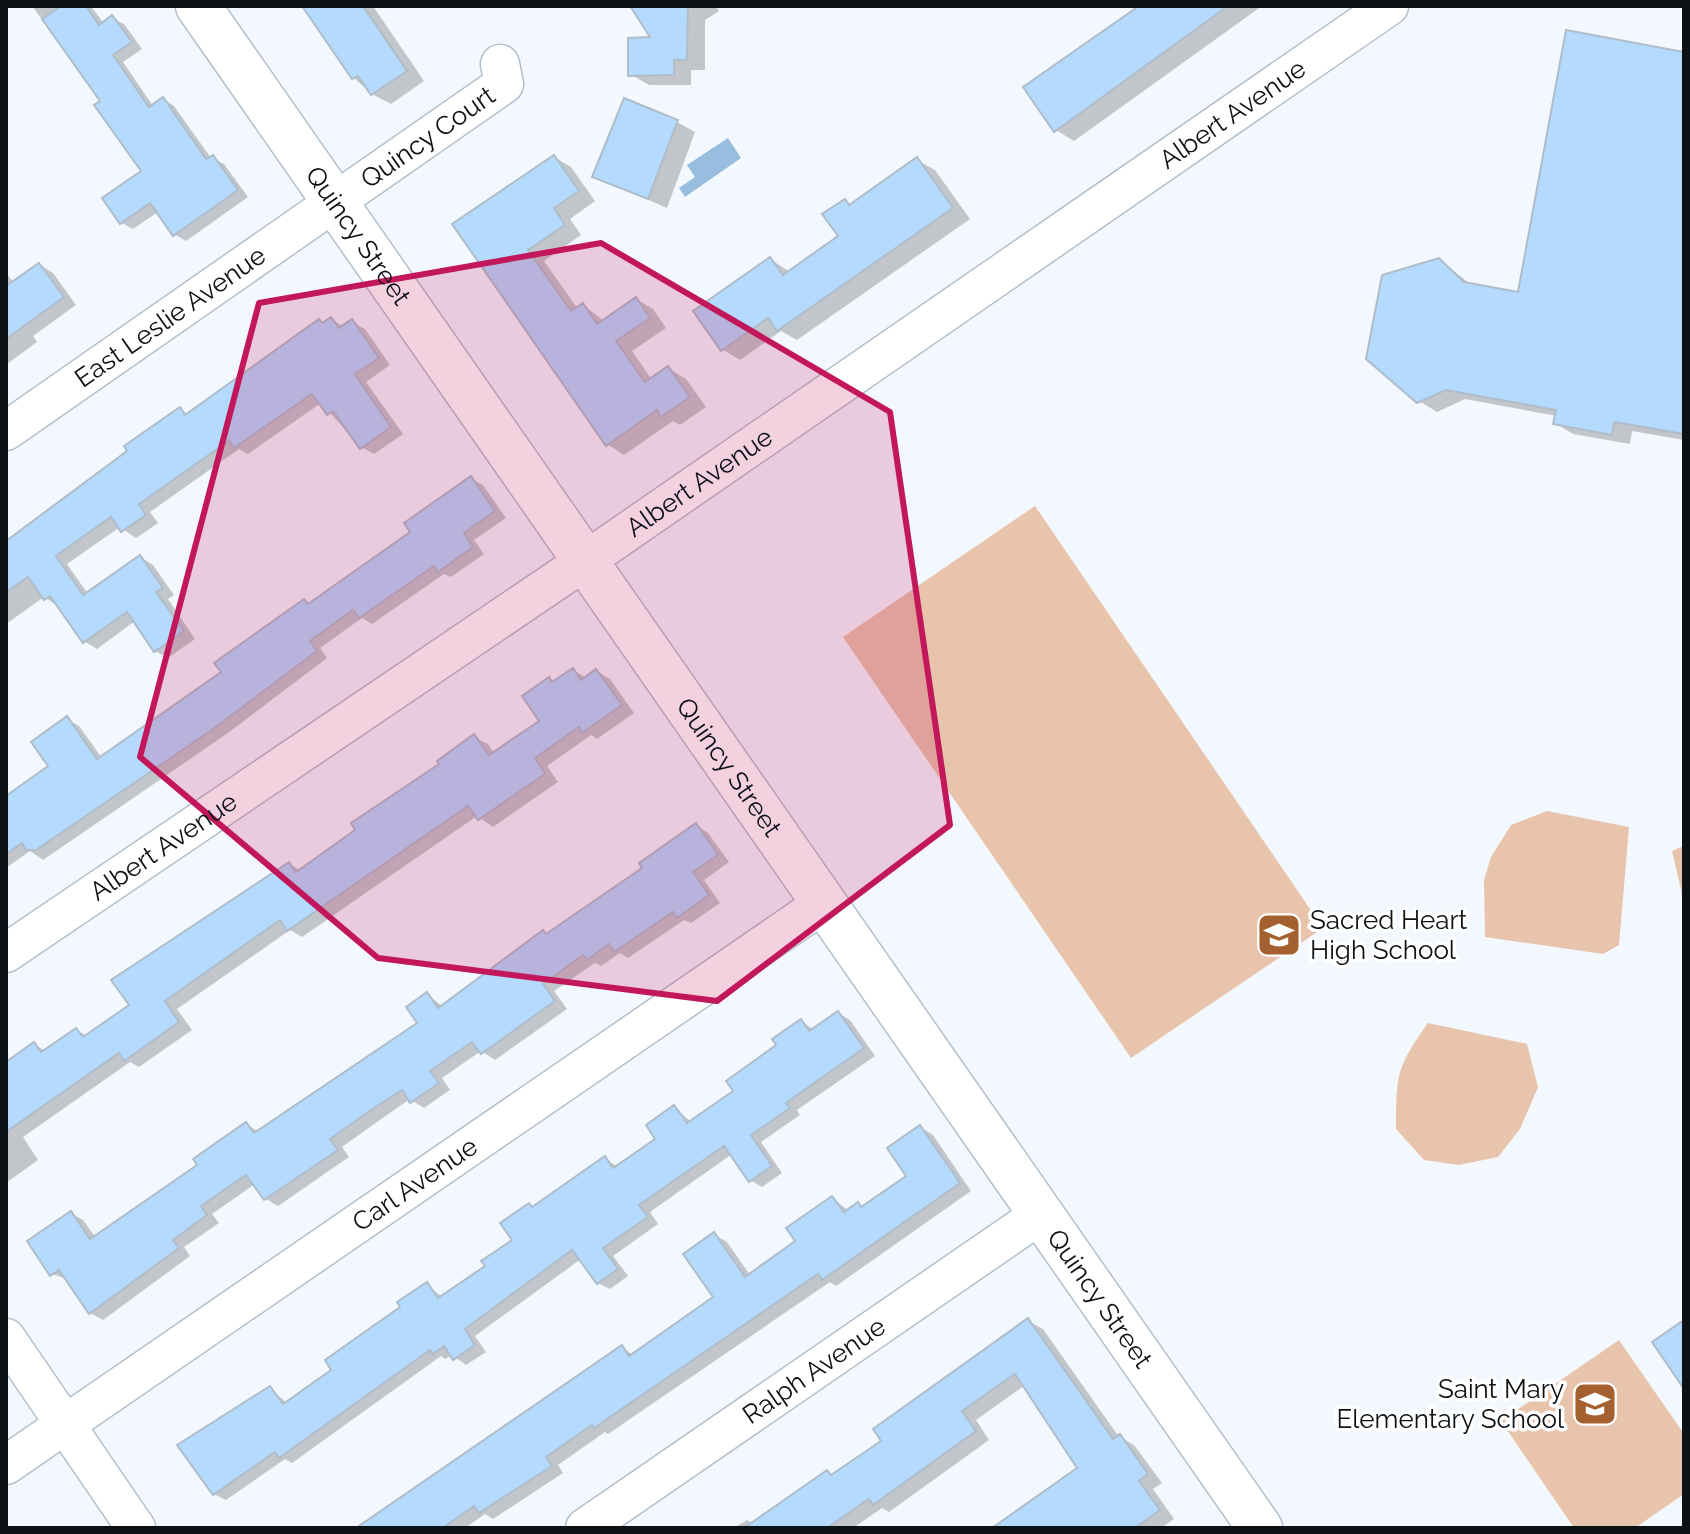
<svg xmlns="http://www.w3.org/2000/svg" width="1690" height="1534" viewBox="0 0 1690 1534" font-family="Raleway,sans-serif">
  <rect width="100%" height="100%" fill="#f3f8fe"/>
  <g fill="#e8c4ac">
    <polygon points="1035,506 1323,928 1131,1058 843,637"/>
    <polygon points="1547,811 1629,827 1619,945 1603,954 1485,937 1484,880 1491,857 1511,825"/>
    <polygon points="1684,846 1684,902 1672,851"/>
    <path d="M1428,1023L1527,1044L1538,1087L1520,1129L1498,1157L1459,1165L1424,1160L1396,1129C1396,1075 1396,1068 1428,1023Z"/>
    <polygon points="1619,1340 1684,1434 1684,1494 1635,1528 1574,1528 1501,1421"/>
  </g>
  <polygon fill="#98bedf" points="728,138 741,158 685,197 679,188 695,177 687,165"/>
  <g fill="#0003">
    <polygon points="32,6 91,6 104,24 112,18 124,24 142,49 123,62 153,106 163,99 174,106 211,158 224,164 248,197 186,241 174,234 158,212 133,229 122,223 144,172 103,101"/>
    <polygon points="304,6 373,6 424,81 391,104 372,94 354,78"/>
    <polygon points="632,6 716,6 719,11 705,20 705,70 691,70 691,85 649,85 630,74 654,39"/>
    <polygon points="1143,6 1262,6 1074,141 1056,130"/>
    <polygon points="1684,54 1684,440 1632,431 1630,444 1573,434 1555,423 1557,416 1465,399 1437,412 1419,401 1439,260 1473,286 1519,294"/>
    <polygon points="677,122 695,132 667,208 594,176"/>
    <polygon points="554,157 571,167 595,201 570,219 581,235 544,261 578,309 583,305 604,321 636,299 653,309 666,328 632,351 652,380 668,368 686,379 706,407 680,425 673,421 624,455 607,444 455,225"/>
    <polygon points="917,160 935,170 970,219 797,340 781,331 740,360 722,349 770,259 790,272 841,236 845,201 852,205"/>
    <polygon points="40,265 53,273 76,305 33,336 37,342 7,364 6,273 14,283"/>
    <polygon points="331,319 344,327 352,322 365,329 390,365 366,382 403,434 374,454 361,447 321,403 248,454 239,449 150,512 158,523 136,538 120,527 67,564 88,594 140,557 153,565 174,595 168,599 195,639 168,658 155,651 135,621 97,649 84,641 58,606 44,597 6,624 6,543 130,452 180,409 189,415"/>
    <polygon points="471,479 483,485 506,518 474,540 484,554 451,577 444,574 372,624 362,618 320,648 327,658 228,733 43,860 30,851 6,868 6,798 51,767 67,719 79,726 102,758 224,673 304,602 310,605 413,533"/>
    <polygon points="573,670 587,678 596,671 610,679 634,713 597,739 591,735 547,766 558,782 493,827 477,816 302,937 290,930 177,1009 192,1030 139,1067 130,1062 23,1137 38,1160 6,1183 6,1063 34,1044 45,1051 76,1030 87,1036 131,1005 290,864 301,871 358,831 474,737 488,744 495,754 542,722 549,680 555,683"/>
    <polygon points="696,825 708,833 729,862 704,880 720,903 691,923 684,920 628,958 620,953 601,966 595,963 554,991 567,1009 495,1060 481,1051 442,1078 450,1090 424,1108 410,1099 384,1117 342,1147 349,1157 278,1206 266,1199 255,1184 212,1214 219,1223 184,1247 190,1256 103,1320 90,1313 67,1279 52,1274 71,1213 83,1220 96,1238 200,1166 246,1124 259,1132 419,1023 427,994 443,1007 645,869"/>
    <polygon points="838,1013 850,1020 875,1056 797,1110 800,1115 761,1142 782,1173 762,1187 750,1180 732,1154 650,1212 658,1224 613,1256 628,1276 610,1289 598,1283 581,1259 475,1336 486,1352 466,1365 452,1355 445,1359 441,1356 292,1463 285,1459 226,1500 214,1494 270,1389 287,1403 334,1370 427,1285 442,1297 487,1267 514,1240 529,1205 534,1208 605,1159 618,1167 658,1139 674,1107 691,1122 736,1091 801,1021 814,1030"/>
    <polygon points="920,1127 933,1135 971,1191 836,1286 830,1282 608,1434 605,1432 558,1465 563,1473 493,1519 485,1514 465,1528 361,1528 622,1348 634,1355 716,1298 715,1235 727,1242 750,1275 798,1241 832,1198 849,1211 858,1204 863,1208 909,1177"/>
    <polygon points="1028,1321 1043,1329 1119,1437 1134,1445 1162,1483 1153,1489 1174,1519 1161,1528 992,1528 1080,1468 1025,1385 976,1420 989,1440 889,1512 882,1508 853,1528 734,1528 747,1520 754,1524 827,1472 834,1476 883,1441"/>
  </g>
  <g fill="#b4dafd" stroke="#afbdca" stroke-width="2">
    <polygon points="61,6 86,6 99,25 112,15 132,42 113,55 149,107 163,97 206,159 213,155 238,190 173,236 150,203 120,224 102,198 141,171 94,105 100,101 42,19"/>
    <polygon points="302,6 363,6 407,71 371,95 358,76 352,79"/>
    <polygon points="630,6 688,6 687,60 674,60 674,75 628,76 628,38 650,37"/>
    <polygon points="1139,6 1228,6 1054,132 1023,87"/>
    <polygon points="1566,30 1684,52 1684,434 1614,422 1612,435 1553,424 1556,410 1446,390 1417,403 1366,359 1382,275 1439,258 1464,282 1518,292"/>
    <polygon points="624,98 678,120 648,199 592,177"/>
    <polygon points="554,155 579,191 554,208 565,225 528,250 571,311 583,303 597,324 636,297 650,318 616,341 645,382 668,366 690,397 661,417 657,410 606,446 452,224"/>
    <polygon points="917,157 953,208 777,331 768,318 721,351 693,311 770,257 783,275 838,236 822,214 845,199 849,205"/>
    <polygon points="39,263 64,297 6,339 6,286"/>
    <polygon points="331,317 339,328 352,319 379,358 355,374 391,427 360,449 333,411 327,415 312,394 234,448 229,441 139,504 146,515 121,532 111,517 56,556 83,595 140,555 163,588 156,592 184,631 154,652 127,612 83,643 50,596 44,600 28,577 6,592 6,541 127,451 124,446 180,407 185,415 319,319 322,323"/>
    <polygon points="471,476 495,511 464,533 473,547 438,572 434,566 359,618 353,610 310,641 317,651 216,727 36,850 26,850 22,843 6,854 6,796 48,766 31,742 67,716 97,759 221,672 214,663 304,599 308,604 410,532 404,523"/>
    <polygon points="573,668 581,680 596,669 622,705 582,733 579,727 535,758 545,774 478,820 468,806 287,931 280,920 165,1001 179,1022 124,1061 119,1053 6,1132 6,1062 34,1042 41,1052 76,1028 83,1037 129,1005 111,980 289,862 296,872 355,830 351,823 439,764 437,761 474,734 489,755 539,721 522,696 549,677 552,682"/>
    <polygon points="696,823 718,855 693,872 709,895 677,918 673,912 614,952 609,944 587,960 583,955 543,984 555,1001 481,1054 472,1042 430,1071 439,1083 410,1103 402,1090 371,1110 330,1139 338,1150 264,1200 246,1175 201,1206 207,1215 173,1240 179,1248 89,1314 59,1270 50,1276 27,1241 71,1211 90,1239 197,1165 193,1159 246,1122 254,1133 417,1023 406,1007 427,992 438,1008 543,930 546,934 642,868 639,863"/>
    <polygon points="838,1011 864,1048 786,1103 790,1108 751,1135 772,1166 749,1182 724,1146 639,1205 648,1217 603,1248 618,1269 597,1284 572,1250 465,1329 475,1345 453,1360 444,1346 433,1354 430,1350 279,1458 275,1452 213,1495 177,1445 270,1386 283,1404 331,1370 325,1360 400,1307 397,1302 427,1282 438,1298 485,1266 481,1261 512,1240 500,1223 529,1203 532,1207 605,1156 613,1168 655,1139 646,1125 674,1105 687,1123 733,1091 726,1081 776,1045 772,1039 801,1019 809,1031"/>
    <polygon points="920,1125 960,1183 822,1280 818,1274 594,1428 592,1425 546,1457 552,1466 479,1513 474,1506 443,1528 356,1528 622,1345 629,1356 713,1297 683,1254 714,1232 745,1277 795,1241 786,1228 832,1196 844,1212 858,1202 861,1207 906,1176 887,1148"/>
    <polygon points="1028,1318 1113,1439 1120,1434 1148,1474 1139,1481 1160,1510 1135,1528 992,1528 1077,1468 1015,1374 962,1411 976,1431 873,1505 869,1499 827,1528 744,1528 827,1470 831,1475 881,1441 873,1429"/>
    <polygon points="1684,1320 1684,1389 1652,1342"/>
  </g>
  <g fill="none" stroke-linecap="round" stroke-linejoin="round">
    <g stroke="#b2c0cd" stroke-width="41">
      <g id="street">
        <path id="s1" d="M6,431L504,84L500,64"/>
        <path id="s2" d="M6,953L585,561L1389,6"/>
        <polyline points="6,1338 136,1528"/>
        <path id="s3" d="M6,1465L824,903"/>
        <path id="s4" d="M585,1528L1041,1214"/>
      </g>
    </g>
    <g stroke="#b2c0cd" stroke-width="47">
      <g id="secondary">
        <path id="s5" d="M198,6L1260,1528"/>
      </g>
    </g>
    <use href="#street" stroke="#fff" stroke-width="38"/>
    <use href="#secondary" stroke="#fff" stroke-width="44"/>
  </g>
  <path fill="#c2185b" fill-opacity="0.2" stroke="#c2185b" stroke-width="6" stroke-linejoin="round" d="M601,243L890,412L950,825L717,1001L378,958L140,757L259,303Z"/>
  <defs>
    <g id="school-square" transform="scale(2.3)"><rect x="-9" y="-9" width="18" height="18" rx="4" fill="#a4612f" stroke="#fff"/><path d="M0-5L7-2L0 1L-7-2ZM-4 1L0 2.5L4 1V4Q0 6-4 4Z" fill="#fff"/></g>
  </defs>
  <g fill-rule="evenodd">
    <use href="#school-square" x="1279" y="935"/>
    <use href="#school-square" x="1595" y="1404"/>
  </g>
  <g text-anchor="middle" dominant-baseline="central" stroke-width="7" stroke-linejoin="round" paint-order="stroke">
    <g font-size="26" fill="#0c1115" stroke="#fff">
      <text stroke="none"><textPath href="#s2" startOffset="1486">Albert Avenue</textPath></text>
      <text stroke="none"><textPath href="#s1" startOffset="514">Quincy Court</textPath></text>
      <text stroke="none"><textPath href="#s5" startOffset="280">Quincy Street</textPath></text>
      <text stroke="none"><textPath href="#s1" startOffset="200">East Leslie Avenue</textPath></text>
      <text stroke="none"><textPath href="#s2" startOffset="838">Albert Avenue</textPath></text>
      <text stroke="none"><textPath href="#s5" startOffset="928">Quincy Street</textPath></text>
      <text stroke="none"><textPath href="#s2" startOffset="190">Albert Avenue</textPath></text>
      <text stroke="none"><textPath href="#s3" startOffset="496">Carl Avenue</textPath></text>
      <text stroke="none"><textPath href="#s5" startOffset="1576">Quincy Street</textPath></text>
      <text stroke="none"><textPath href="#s4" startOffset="278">Ralph Avenue</textPath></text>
    </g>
    <g font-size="26" fill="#0c1115" stroke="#fff" text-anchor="start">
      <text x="1310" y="920">Sacred Heart<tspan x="1310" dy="30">High School</tspan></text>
      <text x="1564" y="1389" text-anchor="end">Saint Mary<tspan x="1564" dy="30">Elementary School</tspan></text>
    </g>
  </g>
  <rect width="1690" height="1534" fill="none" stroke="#0c1115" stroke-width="16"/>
</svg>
